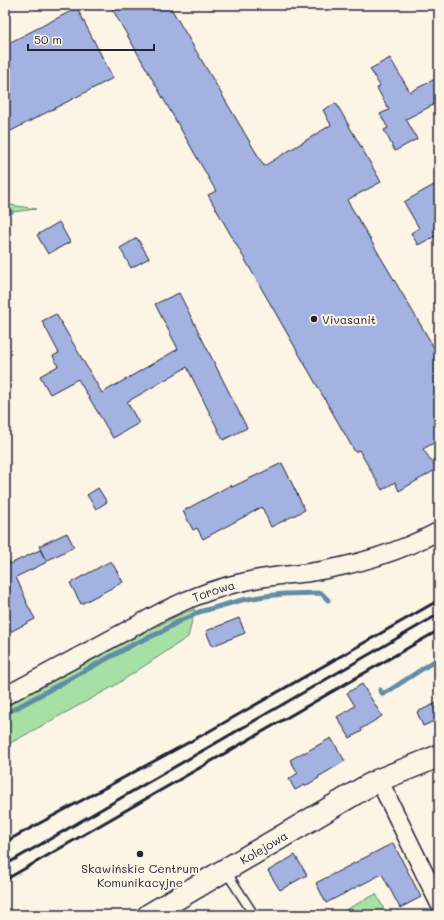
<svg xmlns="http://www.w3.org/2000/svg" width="444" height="920" viewBox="0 0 444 920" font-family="Mali,sans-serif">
  <rect width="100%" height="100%" fill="#fcf5e5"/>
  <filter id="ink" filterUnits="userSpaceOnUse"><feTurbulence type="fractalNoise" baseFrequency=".025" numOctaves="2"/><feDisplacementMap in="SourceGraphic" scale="8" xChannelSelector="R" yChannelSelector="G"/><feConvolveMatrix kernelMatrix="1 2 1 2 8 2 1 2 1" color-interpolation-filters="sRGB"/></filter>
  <g filter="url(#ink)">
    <g fill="#a7e0a4" stroke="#648170">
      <polygon points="5,204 36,209 5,213"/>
      <polygon points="195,609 188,637 114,686 5,746 5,707 122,644 181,614"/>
      <polygon points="376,894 387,915 336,915"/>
    </g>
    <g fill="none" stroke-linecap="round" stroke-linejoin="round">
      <g stroke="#628da6" stroke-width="5">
        <polyline points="5,212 11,212"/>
        <polyline points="380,690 383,694 390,690 439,658"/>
        <polyline points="5,714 134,644 159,633 181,620 190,617 199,612 242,600 265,596 284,594 321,593 328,600"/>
      </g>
    </g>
    <g fill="#a4b2e1" stroke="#22223b">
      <polygon points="110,5 169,5 264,166 331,125 323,110 336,103 381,182 347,200 439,356 439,440 423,449 437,469 399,491 395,482 382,490 359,450 355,452 208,195 216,191"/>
      <polygon points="77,8 113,78 5,134 5,45"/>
      <polygon points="390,58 410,92 439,77 439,102 406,119 417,139 395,151 384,130 388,128 380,114 389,110 377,88 380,86 370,69"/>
      <polygon points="439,182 439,234 418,245 411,233 419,228 404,202"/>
      <polygon points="59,222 70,242 48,254 37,235"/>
      <polygon points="137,238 149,258 131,268 120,248"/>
      <polygon points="179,293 247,428 223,440 187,367 127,402 139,423 113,438 78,379 50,394 40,376 58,366 53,356 59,353 42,321 56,314 102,393 178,349 155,304"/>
      <polygon points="282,463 305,510 271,527 262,507 203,539 197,528 193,530 183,511 231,485 232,487"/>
      <polygon points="98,488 107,502 96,509 87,495"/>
      <polygon points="67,533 74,547 46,561 39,546"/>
      <polygon points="40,550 47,562 16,577 27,602 26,602 35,619 10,632 5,623 5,553 10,564"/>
      <polygon points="111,561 123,582 81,604 70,583"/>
      <polygon points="239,618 245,633 212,646 206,631"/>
      <polygon points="362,684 382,716 361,729 362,731 350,738 337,717 355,706 347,693"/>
      <polygon points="439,702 439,719 423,726 417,712"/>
      <polygon points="331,738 345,761 318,777 319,778 305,786 304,785 295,790 289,779 298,773 290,760 304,752 304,753"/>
      <polygon points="393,843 421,897 400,908 382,874 326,903 316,883"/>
      <polygon points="295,855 307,875 280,890 268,871"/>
    </g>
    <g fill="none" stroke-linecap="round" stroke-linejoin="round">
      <g stroke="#22223b" stroke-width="11">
        <polyline id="lane" points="225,870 254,915"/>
      </g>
      <g stroke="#22223b" stroke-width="20">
        <g id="street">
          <path id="s1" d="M5,696L163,611C191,597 221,586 252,580C270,576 288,575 306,573C353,566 398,553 439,531"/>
          <polyline points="379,780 439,903"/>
        </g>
      </g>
      <g stroke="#22223b" stroke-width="25">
        <g id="secondary">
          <path id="s2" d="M149,915L364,788L379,780L439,756"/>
        </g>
      </g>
      <use href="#lane" stroke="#fcf5e5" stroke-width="8"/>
      <use href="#street" stroke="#fcf5e5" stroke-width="17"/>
      <use href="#secondary" stroke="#fcf5e5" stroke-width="22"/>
      <g stroke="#22223b" stroke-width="3">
        <polyline points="5,842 206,733 439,600"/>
        <polyline points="5,865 439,614"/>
        <polyline points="5,880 439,630"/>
      </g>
    </g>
  </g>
  <g fill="#22223b" stroke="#fcf5e5" stroke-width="1.5">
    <circle cx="314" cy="319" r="4"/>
    <circle cx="140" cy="854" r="4"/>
  </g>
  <g text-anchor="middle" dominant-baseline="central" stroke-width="4" stroke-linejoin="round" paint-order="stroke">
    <g font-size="12" fill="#22223b" stroke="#fcf5e5" text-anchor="start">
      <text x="322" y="319">Vivasanit</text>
      <text x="140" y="868" text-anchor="middle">Skawińskie Centrum<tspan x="140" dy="14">Komunikacyjne</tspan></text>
    </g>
    <g font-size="12" fill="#22223b" stroke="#fcf5e5">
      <text stroke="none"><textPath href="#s1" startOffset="234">Torowa</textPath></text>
      <text stroke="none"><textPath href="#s2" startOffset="133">Kolejowa</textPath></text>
    </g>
  </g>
  <rect width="444" height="920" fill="none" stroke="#fcf5e5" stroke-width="20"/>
  <rect x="10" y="10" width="424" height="900" fill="none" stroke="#22223b" stroke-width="1.5" filter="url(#ink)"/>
  <path d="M28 44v6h126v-6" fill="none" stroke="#22223b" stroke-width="2"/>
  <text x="34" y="44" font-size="12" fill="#22223b" stroke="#fcf5e5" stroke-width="3" paint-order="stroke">50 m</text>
</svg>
